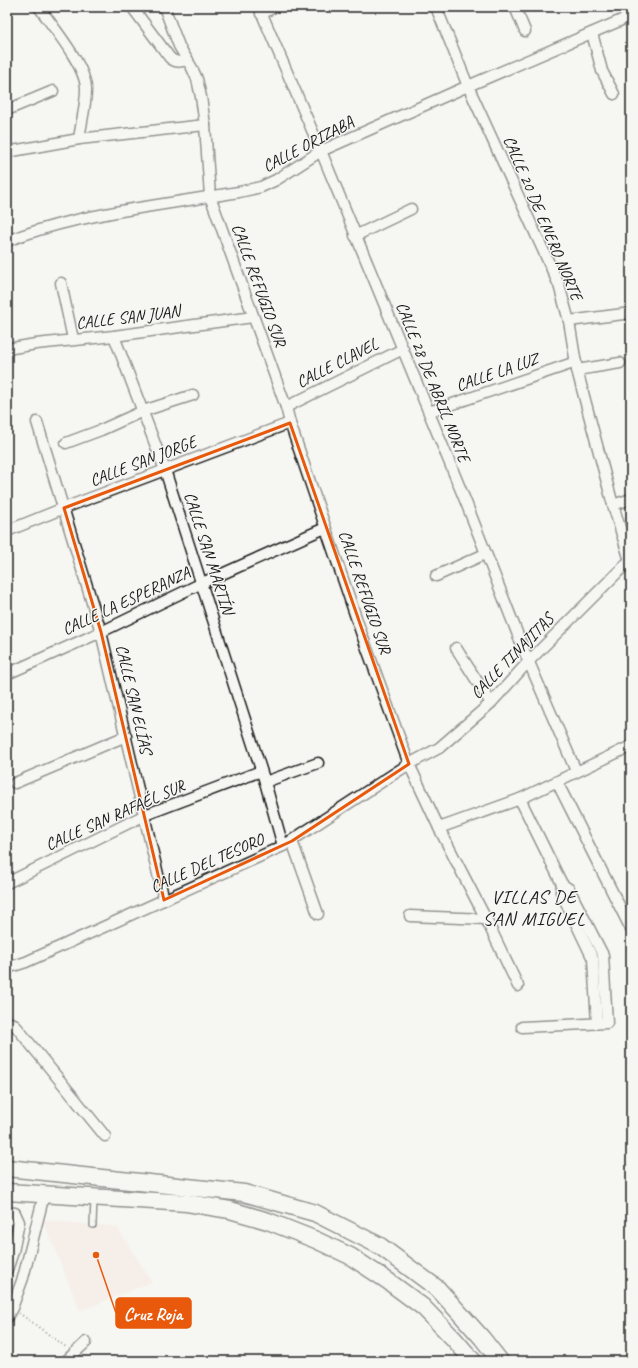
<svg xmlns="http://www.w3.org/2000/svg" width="638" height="1368" viewBox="0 0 638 1368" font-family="Caveat,sans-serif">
  <rect width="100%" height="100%" fill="#f6f6f2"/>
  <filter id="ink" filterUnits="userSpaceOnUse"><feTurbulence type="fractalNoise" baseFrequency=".025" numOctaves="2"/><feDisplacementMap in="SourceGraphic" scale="8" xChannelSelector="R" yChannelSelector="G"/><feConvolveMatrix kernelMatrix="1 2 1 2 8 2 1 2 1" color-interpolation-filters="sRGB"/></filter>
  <g filter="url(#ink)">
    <polygon fill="#f7e6de" points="43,1220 117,1227 152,1282 80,1311"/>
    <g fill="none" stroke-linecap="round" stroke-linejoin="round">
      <g stroke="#1c1c1c" stroke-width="8">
        <polyline id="service" points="93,1225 94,1199"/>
      </g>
      <g stroke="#1c1c1c" stroke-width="13">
        <g id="minor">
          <path d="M39,7C52,26 87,67 86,90C86,105 81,124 79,139"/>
          <path d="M132,7L170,58C176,63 180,62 188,60"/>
          <polyline points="164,7 179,46 192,68 197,79 201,97 205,125 210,196 286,407 290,423 362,635 409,764 439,828 486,919 518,986"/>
          <polyline points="259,7 321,151 465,500 525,653 576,771"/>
          <polyline points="436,7 468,86 559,285 569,321 577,370 613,505 631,564"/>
          <polyline points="515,7 525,31"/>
          <polyline points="261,14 274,7"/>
          <polyline points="592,33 602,71 614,94"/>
          <polyline points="7,110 53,91"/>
          <polyline points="7,152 79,139 205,125"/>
          <polyline points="355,236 411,209"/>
          <path d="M7,241C53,223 97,215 145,207C177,202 207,197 239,192L261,187L276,180L321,151L468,86L631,16"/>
          <polyline points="61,283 73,339"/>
          <polyline points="569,321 631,313"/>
          <polyline points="114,336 165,470 265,782 283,846"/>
          <polyline points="7,349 36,344 114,336 253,317"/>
          <polyline points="577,370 620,363"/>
          <polyline points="286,407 403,349"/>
          <polyline points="429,412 576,362"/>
          <polyline points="37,422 101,632 164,900"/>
          <polyline points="66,443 101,430 143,411 193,395"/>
          <polyline points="613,505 631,499"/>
          <polyline points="7,531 64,508 290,423"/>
          <polyline points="436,576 485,554"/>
          <polyline points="456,648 491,703"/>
          <polyline points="7,674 101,632 202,583 325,528"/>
          <polyline points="265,782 318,763"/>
          <polyline points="557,782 631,929"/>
          <polyline points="15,783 126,736"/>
          <polyline points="520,799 562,884 569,889 603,955 607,1023 522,1027"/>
          <polyline points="439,828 520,799 631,746"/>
          <polyline points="292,841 318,914"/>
          <polyline points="7,883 145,815 261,771"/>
          <polyline points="562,884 561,892 593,959 597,1023"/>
          <polyline points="410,916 486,919"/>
          <polyline points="7,968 26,962 283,846 409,764 439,748 491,703 529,661 630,560"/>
          <polyline points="7,1022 14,1024 105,1136"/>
          <polyline points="7,1212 15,1213 19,1222 13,1252 7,1270"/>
          <polyline points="7,1317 12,1308 23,1278 44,1195"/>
          <polyline points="66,1361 86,1342"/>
        </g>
      </g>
      <g stroke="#1c1c1c" stroke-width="19">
        <g id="primary">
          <polyline points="7,1168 244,1193 315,1213 380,1246 438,1289 482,1338 500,1361"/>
          <polyline points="7,1192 187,1203 230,1210 268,1221 316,1240 350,1256 388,1281 423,1307 454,1339 473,1361"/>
        </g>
      </g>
      <g stroke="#1c1c1c" stroke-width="2" stroke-dasharray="1 3" stroke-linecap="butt">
        <polyline points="19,1313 66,1347"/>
        <polyline points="188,1361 197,1357 200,1361"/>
      </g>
      <use href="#service" stroke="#f6f6f2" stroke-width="5"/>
      <use href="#minor" stroke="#f6f6f2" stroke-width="10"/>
      <use href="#primary" stroke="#f6f6f2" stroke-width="16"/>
    </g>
  </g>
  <path d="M0 0H638V1368H0ZM290,423L409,764L292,841L164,900L101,632L64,508Z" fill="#f6f6f2" fill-opacity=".55" fill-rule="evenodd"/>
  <path fill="none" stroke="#e8590c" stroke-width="3" stroke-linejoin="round" d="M290,423L409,764L292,841L164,900L101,632L64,508Z"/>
  <g text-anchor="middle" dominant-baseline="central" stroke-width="3" stroke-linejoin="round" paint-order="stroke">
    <g font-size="17" fill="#1c1c1c" stroke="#f6f6f2">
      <text transform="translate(308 144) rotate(-28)">CALLE ORIZABA</text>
      <text transform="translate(543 218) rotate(67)">CALLE 20 DE ENERO NORTE</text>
      <text transform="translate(259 285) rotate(70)">CALLE REFUGIO SUR</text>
      <text transform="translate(128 317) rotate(-7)">CALLE SAN JUAN</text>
      <text transform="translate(337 363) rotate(-27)">CALLE CLAVEL</text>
      <text transform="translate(497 372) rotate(-19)">CALLE LA LUZ</text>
      <text transform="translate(433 382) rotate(68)">CALLE 28 DE ABRIL NORTE</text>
      <text transform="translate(143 461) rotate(-21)">CALLE SAN JORGE</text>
      <text transform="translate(209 553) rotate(72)">CALLE SAN MARTÍN</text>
      <text transform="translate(365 592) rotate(71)">CALLE REFUGIO SUR</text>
      <text transform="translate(126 601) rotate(-25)">CALLE LA ESPERANZA</text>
      <text transform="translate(512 656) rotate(-46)">CALLE TINAJITAS</text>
      <text transform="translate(134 699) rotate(77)">CALLE SAN ELÍAS</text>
      <text transform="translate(115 815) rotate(-24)">CALLE SAN RAFAÉL SUR</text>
      <text transform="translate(207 863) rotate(-24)">CALLE DEL TESORO</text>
    </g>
    <g font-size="19" letter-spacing="1" fill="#1c1c1c" stroke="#f6f6f2">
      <text x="534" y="897">VILLAS DE<tspan x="534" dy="22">SAN MIGUEL</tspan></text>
    </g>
  </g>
  <path fill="none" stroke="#e8590c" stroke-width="1.5" d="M96 1255L116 1313"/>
  <circle fill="#e8590c" stroke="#f6f6f2" stroke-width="1.5" cx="96" cy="1255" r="4"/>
  <rect fill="#e8590c" stroke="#e8590c" stroke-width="1.5" x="116" y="1298" width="75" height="30" rx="4"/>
  <g font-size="18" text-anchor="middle" font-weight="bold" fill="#fff">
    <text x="153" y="1320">Cruz Roja</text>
  </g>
  <rect width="638" height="1368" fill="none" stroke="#f6f6f2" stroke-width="24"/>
  <rect x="12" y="12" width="614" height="1344" fill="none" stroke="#1c1c1c" stroke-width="1.5" filter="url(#ink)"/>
</svg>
